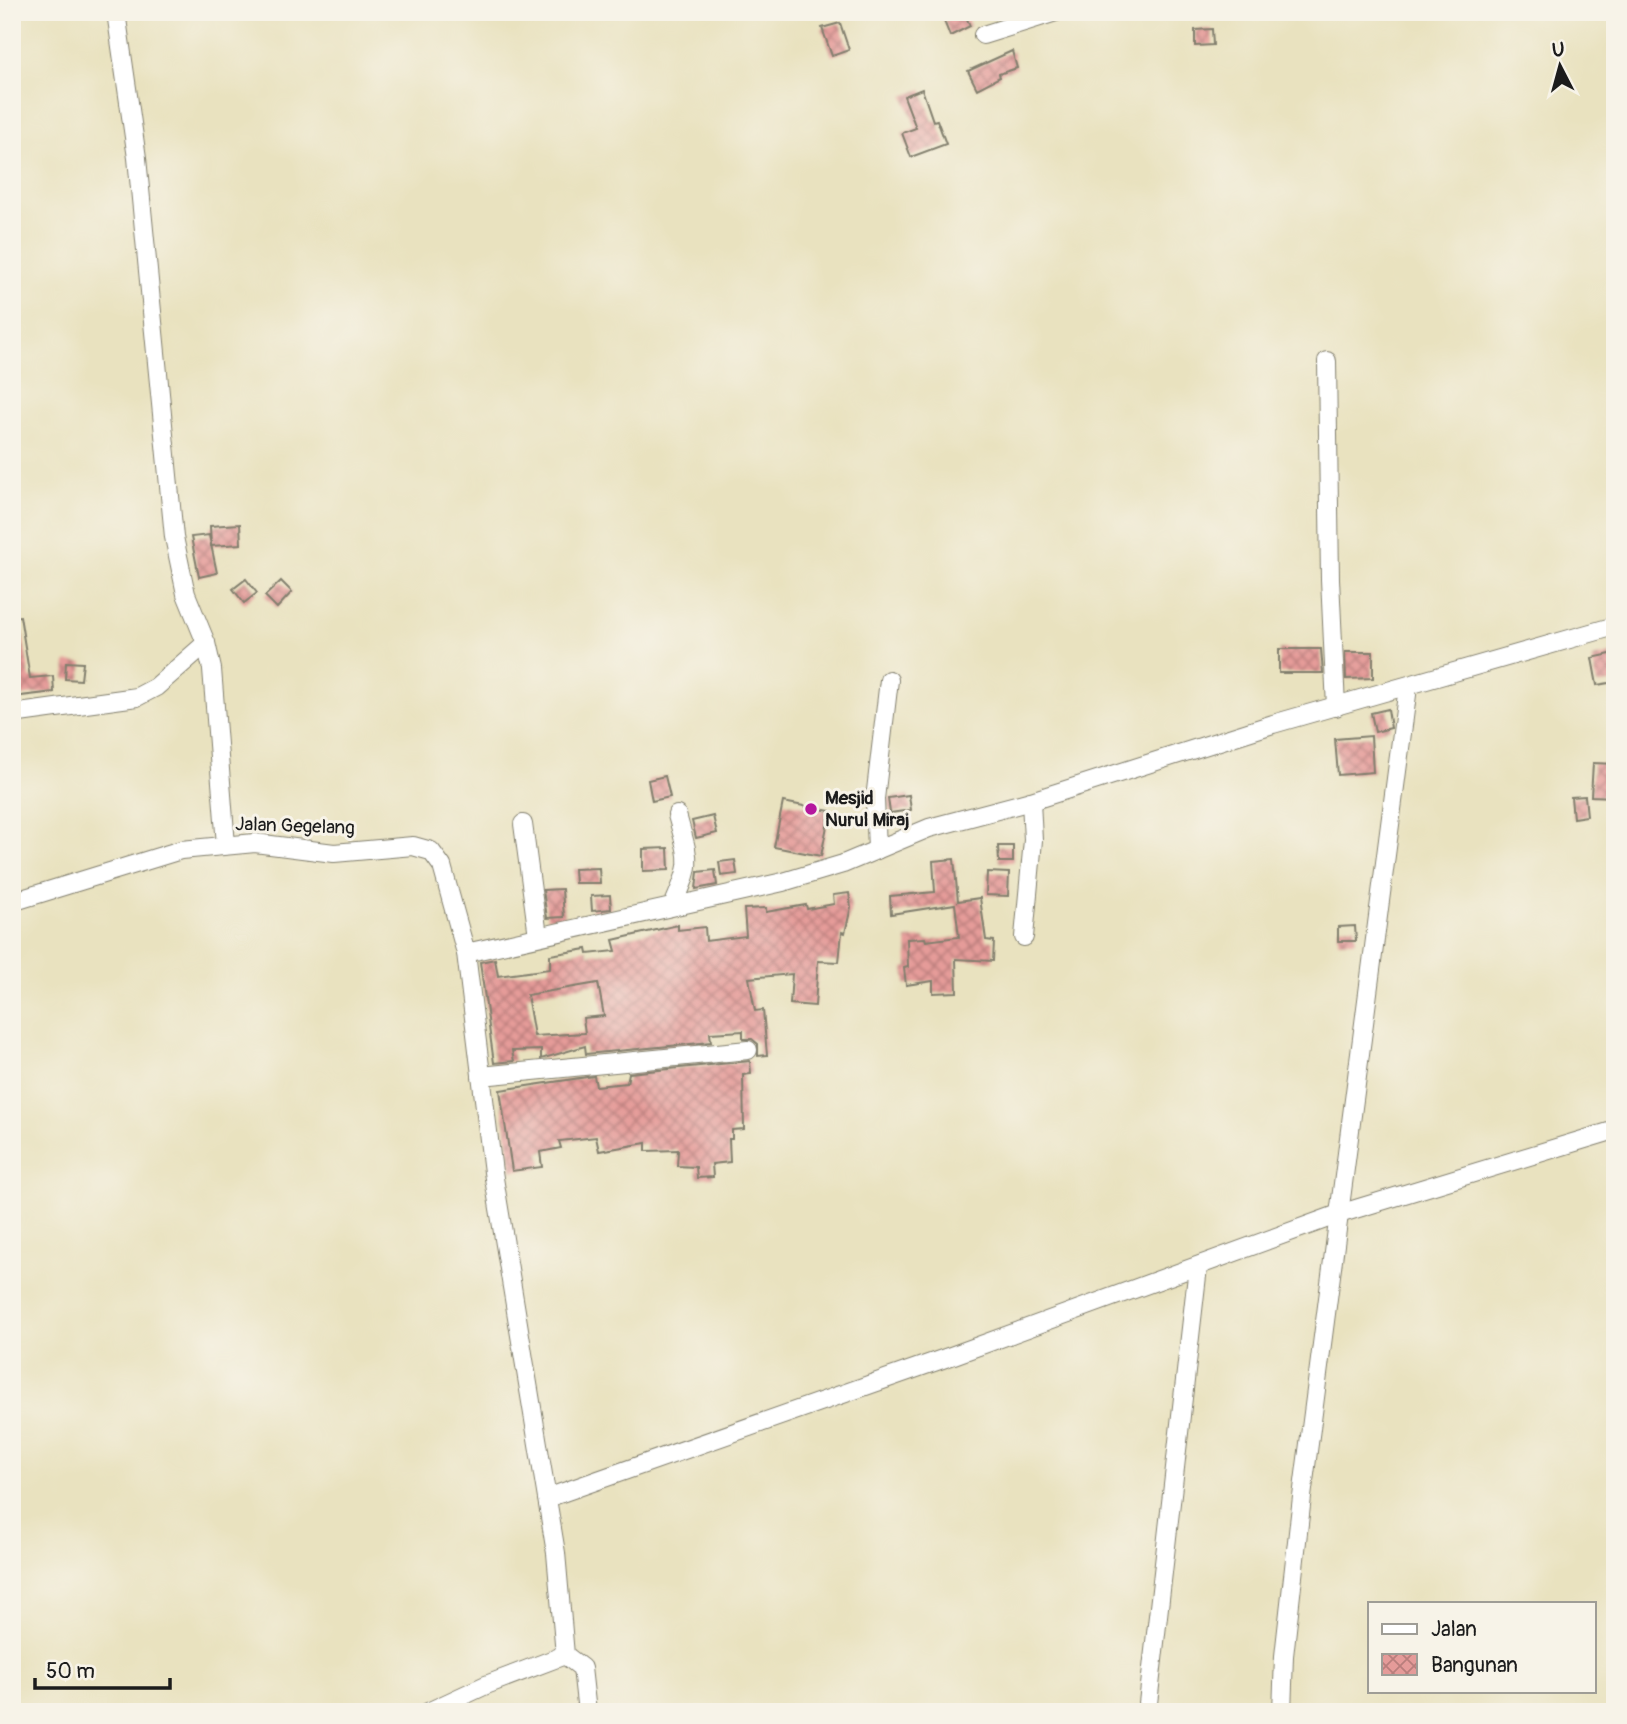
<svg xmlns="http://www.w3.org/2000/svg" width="1627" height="1724" viewBox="0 0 1627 1724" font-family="Pangolin,sans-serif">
  <defs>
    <pattern id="building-cross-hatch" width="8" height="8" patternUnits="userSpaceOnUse" patternTransform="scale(1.75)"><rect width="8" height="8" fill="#e59b99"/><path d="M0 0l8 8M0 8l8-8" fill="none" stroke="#b97e7c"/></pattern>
  </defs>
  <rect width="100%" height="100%" fill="#f7f3e8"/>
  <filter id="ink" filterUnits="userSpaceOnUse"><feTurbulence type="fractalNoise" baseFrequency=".0143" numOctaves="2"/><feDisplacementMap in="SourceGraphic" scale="14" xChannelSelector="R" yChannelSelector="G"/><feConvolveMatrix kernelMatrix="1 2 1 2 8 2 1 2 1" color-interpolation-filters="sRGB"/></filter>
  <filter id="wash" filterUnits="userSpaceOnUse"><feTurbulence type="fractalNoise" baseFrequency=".00686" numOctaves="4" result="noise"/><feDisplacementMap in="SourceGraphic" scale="28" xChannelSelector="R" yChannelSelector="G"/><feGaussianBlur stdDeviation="1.57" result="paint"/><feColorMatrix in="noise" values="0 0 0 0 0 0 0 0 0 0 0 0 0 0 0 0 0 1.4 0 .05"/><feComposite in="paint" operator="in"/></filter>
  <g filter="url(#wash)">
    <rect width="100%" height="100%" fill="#e9e2bf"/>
    <g id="blocks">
      <g fill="url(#building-cross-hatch)" fill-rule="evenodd">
        <polygon points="964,12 970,26 950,36 944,21"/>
        <polygon points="840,23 849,50 832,56 822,28"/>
        <polygon points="1212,29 1213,45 1195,46 1195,30"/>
        <polygon points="1012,51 1017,68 999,74 1000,77 977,89 968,71"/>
        <polygon points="922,89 933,121 937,120 946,144 911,157 902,133 916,128 904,96"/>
        <polygon points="240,524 241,544 211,546 210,526"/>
        <polygon points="209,535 217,573 199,577 191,537"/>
        <polygon points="246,579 257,593 244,603 233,589"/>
        <polygon points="281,581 292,592 277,608 265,596"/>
        <polygon points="20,616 30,678 53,676 54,692 12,697 12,617"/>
        <polygon points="1279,649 1321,649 1323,673 1279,673"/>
        <polygon points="1345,652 1373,652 1373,678 1346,679"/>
        <polygon points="1615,653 1615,682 1597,685 1592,658"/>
        <polygon points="66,662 83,663 81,680 65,679"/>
        <polygon points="1388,709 1391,728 1375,732 1371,713"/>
        <polygon points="1371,736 1373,772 1338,775 1335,739"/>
        <polygon points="1593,763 1615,764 1615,797 1591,796"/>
        <polygon points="665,776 670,797 652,801 648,780"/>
        <polygon points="909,795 911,810 890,813 888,798"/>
        <polygon points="1585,796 1587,816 1573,818 1571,797"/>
        <polygon points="783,802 830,811 821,856 774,847"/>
        <polygon points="713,816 717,833 696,838 692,821"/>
        <polygon points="998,846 1013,846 1013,862 999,862"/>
        <polygon points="668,848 669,870 643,871 643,849"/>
        <polygon points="954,859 958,901 980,898 986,940 994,941 993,961 956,959 957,992 933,993 933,981 906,985 904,968 908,967 907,939 925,938 926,941 959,937 955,904 891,914 890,896 935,892 933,861"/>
        <polygon points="735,860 737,874 721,876 719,862"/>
        <polygon points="599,868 600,883 575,883 574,869"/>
        <polygon points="715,870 717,885 696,889 698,872"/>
        <polygon points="987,872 1009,873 1008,896 986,895"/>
        <polygon points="562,889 564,917 547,918 543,890"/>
        <path d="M849,893L851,907L845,933L842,932L839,962L818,961L815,1006L790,1004L792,974L749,978L755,1011L763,1010L767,1055L758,1056V1044L752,1039H743V1031L710,1033L711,1042L586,1054L585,1046L541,1059V1050L512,1051L514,1061L494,1063L480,962L495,959L498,976L550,969V955L587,949L588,954L616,951L613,940L678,925V930L705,927L706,941L746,936L744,909L766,908V912L806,905L807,909L834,904L833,895ZM598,983L604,1016L583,1018L585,1033L534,1036L527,995Z"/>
        <polygon points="610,895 611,909 592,911 591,896"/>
        <polygon points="1355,926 1356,941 1338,941 1338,927"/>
        <polygon points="750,1061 751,1074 743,1075 744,1129 732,1130 732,1139 729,1139 730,1162 712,1164 713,1177 697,1178 696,1167 677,1166 678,1150 646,1151 646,1143 599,1151 596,1137 559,1141 561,1148 540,1152 542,1167 512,1171 500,1090 594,1076 596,1086 627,1083 629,1073"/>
      </g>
    </g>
  </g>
  <g filter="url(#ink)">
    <use href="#blocks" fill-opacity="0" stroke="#827f6e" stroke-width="2"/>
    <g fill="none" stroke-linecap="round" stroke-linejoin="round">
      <g stroke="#827f6e" stroke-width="20">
        <g id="minor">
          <polyline points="116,12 137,158 174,537 186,594 206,643 212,669 226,845"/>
          <polyline points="983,35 1056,12"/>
          <polyline points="1327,361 1330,579 1336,707"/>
          <polyline points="12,714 137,697 156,687 206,643"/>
          <polyline points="523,824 538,936"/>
          <polyline points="877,850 875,799 889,680"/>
          <polyline points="12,902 181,850 255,843 334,853 413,846 431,851 442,866 466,953 493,1172 556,1553 565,1655 582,1668 587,1712"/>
          <path d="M673,906C693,861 690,862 677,815"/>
          <polyline points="1024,937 1033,840 1031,801"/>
          <polyline points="466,953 783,882 843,864 929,828 1031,801 1273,724 1615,626"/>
          <polyline points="481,1076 748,1050"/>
          <polyline points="547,1498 951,1356 1339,1214 1615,1130"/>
          <polyline points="428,1712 486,1685 565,1655"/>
          <polyline points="1147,1712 1198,1267"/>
          <polyline points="1282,1712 1284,1656 1302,1497 1408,687"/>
        </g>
      </g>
      <use href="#minor" stroke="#fff" stroke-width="18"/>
    </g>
  </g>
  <circle fill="#b5179e" stroke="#f7f3e8" stroke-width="2.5" cx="811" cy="809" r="7"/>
  <g text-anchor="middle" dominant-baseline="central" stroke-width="6" stroke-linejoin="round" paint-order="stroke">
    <g font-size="19" font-weight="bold" fill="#1c1c1c" stroke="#f7f3e8" text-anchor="start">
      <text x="825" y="798">Mesjid<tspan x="825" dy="22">Nurul Miraj</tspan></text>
    </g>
    <g font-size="19" fill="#1c1c1c" stroke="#f7f3e8">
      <text transform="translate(295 826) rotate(2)">Jalan Gegelang</text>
    </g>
  </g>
  <rect width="1627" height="1724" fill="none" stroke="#f7f3e8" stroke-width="42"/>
  <rect x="1368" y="1602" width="228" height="91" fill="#f7f3e8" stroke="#9f9d96" stroke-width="2"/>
  <rect x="1382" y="1624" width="35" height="10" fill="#ffffff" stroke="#9f9d96" stroke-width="2"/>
  <text x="1431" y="1636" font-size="21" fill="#1c1c1c">Jalan</text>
  <rect x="1382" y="1654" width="35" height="21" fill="url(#building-cross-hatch)" stroke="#9f9d96" stroke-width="2"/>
  <text x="1431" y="1672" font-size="21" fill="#1c1c1c">Bangunan</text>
  <g transform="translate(1560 66) rotate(354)" stroke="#f7f3e8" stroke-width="5" paint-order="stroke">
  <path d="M0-5L12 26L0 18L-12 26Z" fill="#1c1c1c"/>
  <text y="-10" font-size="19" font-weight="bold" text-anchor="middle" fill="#1c1c1c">U</text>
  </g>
  <path d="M35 1678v10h135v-10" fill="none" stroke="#1c1c1c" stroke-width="3.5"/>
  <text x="46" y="1678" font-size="21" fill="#1c1c1c" stroke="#f7f3e8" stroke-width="5" paint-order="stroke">50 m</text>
</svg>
